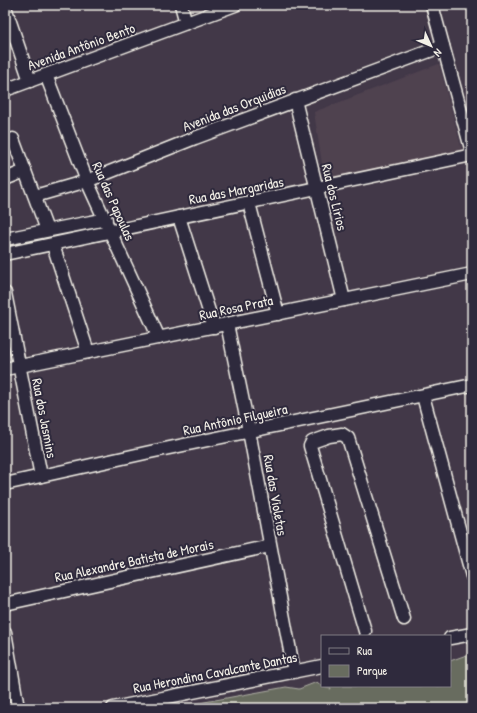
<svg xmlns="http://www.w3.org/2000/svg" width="477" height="713" viewBox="0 0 477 713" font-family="'Patrick Hand',sans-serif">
  <rect width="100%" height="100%" fill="#423848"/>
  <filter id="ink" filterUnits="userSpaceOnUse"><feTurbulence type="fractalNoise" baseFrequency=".025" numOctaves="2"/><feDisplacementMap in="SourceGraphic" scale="8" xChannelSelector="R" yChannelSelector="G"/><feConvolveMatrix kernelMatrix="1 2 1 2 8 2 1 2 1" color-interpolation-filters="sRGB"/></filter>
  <g filter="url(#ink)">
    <polygon fill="#504250" points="439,64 462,150 326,189 314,112"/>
    <polygon fill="#686c5f" stroke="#aeaea4" points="472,653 472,708 172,708 286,687 299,689 317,682 323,687 331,689 330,686 450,686 450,661"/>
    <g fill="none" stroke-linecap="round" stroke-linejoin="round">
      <g stroke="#f4f1e8" stroke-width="15">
        <g id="street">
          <polyline points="181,5 186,23"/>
          <polyline points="432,5 472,152"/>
          <polyline points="5,7 30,81"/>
          <polyline points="46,75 87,181 159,338"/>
          <polyline points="5,90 235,5"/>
          <polyline points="295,100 344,300"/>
          <polyline points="13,139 47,230"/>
          <polyline points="5,179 25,171"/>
          <polyline points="35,196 87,181 195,138 443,46"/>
          <polyline points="249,203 278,314"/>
          <polyline points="179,217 214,327"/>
          <polyline points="5,239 106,219"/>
          <polyline points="53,245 88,352"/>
          <polyline points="5,254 472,155"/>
          <polyline points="5,293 41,476"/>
          <polyline points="227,324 249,431 294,672"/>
          <polyline points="5,369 472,274"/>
          <polyline points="423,396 472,576"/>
          <polyline points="5,484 150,452 472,385"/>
          <polyline points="5,604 270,546"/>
          <polyline points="365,631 310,446 312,442 329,436 342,434 348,438 404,619"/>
          <polyline points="5,632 18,708"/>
          <polyline points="450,638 472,634"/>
          <polyline points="113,708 322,666"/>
        </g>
      </g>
      <use href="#street" stroke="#2f2a3d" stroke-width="12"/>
    </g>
  </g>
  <g text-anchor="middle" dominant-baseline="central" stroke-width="4" stroke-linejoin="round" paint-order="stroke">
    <g font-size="14" fill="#f4f1e8" stroke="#2f2a3d">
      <text transform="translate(81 46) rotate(-20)">Avenida Antônio Bento</text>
      <text transform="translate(234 107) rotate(-21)">Avenida das Orquidias</text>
      <text transform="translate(236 190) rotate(-11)">Rua das Margaridas</text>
      <text transform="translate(335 197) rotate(76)">Rua dos Lírios</text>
      <text transform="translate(114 201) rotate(66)">Rua das Papoulas</text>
      <text transform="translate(236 307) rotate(-12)">Rua Rosa Prata</text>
      <text transform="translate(45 418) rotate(79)">Rua dos Jasmins</text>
      <text transform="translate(235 419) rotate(-12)">Rua Antônio Filgueira</text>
      <text transform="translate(276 495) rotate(80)">Rua das Violetas</text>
      <text transform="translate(134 560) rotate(-12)">Rua Alexandre Batista de Morais</text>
      <text transform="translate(215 672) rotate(-11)">Rua Herondina Cavalcante Dantas</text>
    </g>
  </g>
  <rect width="477" height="713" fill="none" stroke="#2f2a3d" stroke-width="20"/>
  <rect x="10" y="10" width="457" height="693" fill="none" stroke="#f4f1e8" stroke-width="1.5" filter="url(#ink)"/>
  <rect x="321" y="635" width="130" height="52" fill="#2f2a3d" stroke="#7e7a81"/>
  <rect x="329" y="648" width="20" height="6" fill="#2f2a3d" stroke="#7e7a81"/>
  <text x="357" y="655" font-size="12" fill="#f4f1e8">Rua</text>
  <rect x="329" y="665" width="20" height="12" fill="#686c5f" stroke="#7e7a81"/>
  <text x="357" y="675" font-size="12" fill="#f4f1e8">Parque</text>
  <g transform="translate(431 46) rotate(134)" stroke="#2f2a3d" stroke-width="3" paint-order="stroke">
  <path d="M0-3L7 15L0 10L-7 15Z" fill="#f4f1e8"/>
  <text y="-6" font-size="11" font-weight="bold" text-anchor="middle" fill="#f4f1e8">N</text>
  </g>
</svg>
